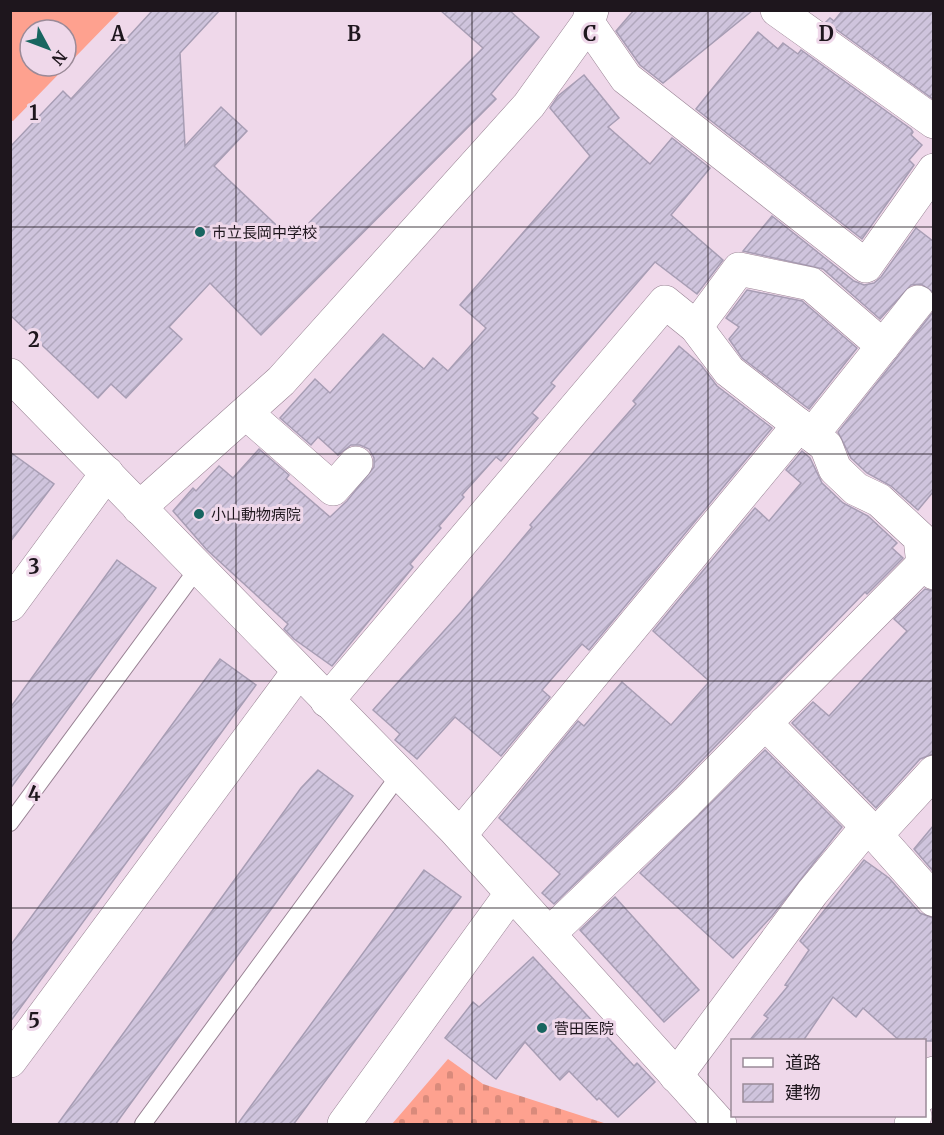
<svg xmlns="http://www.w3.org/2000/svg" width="944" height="1135" viewBox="0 0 944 1135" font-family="Merriweather,'Noto Sans JP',serif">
  <defs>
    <pattern id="cemetery-stones" width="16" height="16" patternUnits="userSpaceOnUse" patternTransform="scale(1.5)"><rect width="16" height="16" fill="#fea18f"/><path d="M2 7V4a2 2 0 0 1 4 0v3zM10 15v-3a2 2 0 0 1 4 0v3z" fill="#d98a7b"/></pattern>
    <pattern id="building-hatch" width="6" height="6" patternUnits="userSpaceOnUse" patternTransform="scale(1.5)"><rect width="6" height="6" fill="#cfc4dd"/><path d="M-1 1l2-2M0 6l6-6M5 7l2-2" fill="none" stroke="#b1a8bd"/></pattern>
  </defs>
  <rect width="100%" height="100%" fill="#efd8ea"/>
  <path fill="#fea18f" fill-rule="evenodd" d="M11,10L120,11L13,121L10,120ZM30,30H66V66H30Z"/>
  <polygon fill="url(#cemetery-stones)" points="448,1059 483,1084 607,1124 392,1124"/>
  <g fill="url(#building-hatch)" stroke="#a79db4" stroke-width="1.5">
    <polygon points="153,10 220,10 180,53 185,146 221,107 247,131 214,166 292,240 483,48 440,10 509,10 539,37 491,94 496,99 261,335 210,283 169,327 182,339 126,398 111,384 98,398 10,315 10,147 63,91 71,99"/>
    <polygon points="634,10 753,10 663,83 640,65 616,31"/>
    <polygon points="843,10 933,10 933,99 826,22 830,18 834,21"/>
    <polygon points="758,32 778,49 783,43 798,54 801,50 911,129 913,132 911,135 922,145 909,160 914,165 862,239 696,109"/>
    <polygon points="584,75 619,118 608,127 650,164 672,138 710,168 671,215 723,260 697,294 655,262 551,383 555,386 532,413 538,418 501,461 496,457 462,495 464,497 439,526 441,528 410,564 413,567 332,666 294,639 284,629 288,624 207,550 173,511 193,488 196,491 219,466 233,478 259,449 289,475 286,479 330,517 347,501 374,467 374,458 369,449 360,445 351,445 338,455 318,437 311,445 280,418 315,379 330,393 383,334 424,369 433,358 448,371 486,328 460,305 590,156 550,108 558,96"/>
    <polygon points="772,216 854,281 864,285 874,283 881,277 916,228 933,241 933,292 921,284 911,285 880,319 823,269 743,251"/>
    <polygon points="747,290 802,301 857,348 809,409 742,358 729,339 739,327 726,318"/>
    <polygon points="933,312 933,492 918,510 891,486 867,473 851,458 838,432"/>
    <polygon points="679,346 701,365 717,386 772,428 589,650 582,644 542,690 550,697 501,756 455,717 417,759 395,740 400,734 373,710 461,612 532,527 530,525 636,404 633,401"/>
    <polygon points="802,451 810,458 822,483 843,503 868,516 897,543 892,548 903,558 867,594 865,592 674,789 554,904 542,893 560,874 499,818 578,721 584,726 622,682 671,725 708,683 708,680 653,631 755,508 769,521 801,483 786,470"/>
    <polygon points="10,452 54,484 10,542"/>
    <polygon points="117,560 156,588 10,789 10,708"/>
    <polygon points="925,589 933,591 933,754 920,759 876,808 792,723 813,702 829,716 907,631 894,619"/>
    <polygon points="220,659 256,685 10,1022 10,946"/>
    <polygon points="765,750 842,827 772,916 733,958 640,873"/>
    <polygon points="318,770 353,796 115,1125 57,1125 301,788"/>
    <polygon points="933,826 933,871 914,849"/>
    <polygon points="864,860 889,878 920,913 933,918 933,1041 900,1041 863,1008 856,1017 833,997 803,1041 749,1041 768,1018 764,1015 788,986 785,985 809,950 800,941"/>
    <polygon points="424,870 461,897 293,1125 237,1125"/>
    <polygon points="615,897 699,990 664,1022 580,930"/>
    <polygon points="533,957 634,1066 637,1063 655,1082 618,1117 599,1098 597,1100 569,1071 560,1080 525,1042 496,1079 445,1038 473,1002 479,1007"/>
  </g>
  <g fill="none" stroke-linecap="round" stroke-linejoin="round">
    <g stroke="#988293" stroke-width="18">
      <g id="lane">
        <polyline points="10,823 198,568"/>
        <polyline points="143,1124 400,774"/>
      </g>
    </g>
    <g stroke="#988293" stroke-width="34">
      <g id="street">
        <polyline points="777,10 934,122"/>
        <polyline points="588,23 626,78 866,266 934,170"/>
        <polyline points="696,327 739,269 811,284 883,346"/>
        <polyline points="246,413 333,489 356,463"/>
        <polyline points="812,435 918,302"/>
        <polyline points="139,508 281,381 529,105 588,23 592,10"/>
        <polyline points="10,605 107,473"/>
        <polyline points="327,701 665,302 696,327 729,371 826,446 835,469 856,489 879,500 920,538 923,564 934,573"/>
        <polyline points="765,723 876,835 934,900"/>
        <polyline points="460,835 799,425"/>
        <polyline points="876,835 934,772"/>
        <polyline points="549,934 687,802 923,564"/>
        <polyline points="10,1061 298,672"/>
        <polyline points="676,1076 812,893 866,828"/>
        <polyline points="924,1094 934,1073"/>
        <polyline points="344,1124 511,894"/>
        <polyline points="911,1124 915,1116"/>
      </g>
    </g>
    <g stroke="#988293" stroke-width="34">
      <polyline id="secondary" points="10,375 454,829 720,1124"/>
    </g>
    <use href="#lane" stroke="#fff" stroke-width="16"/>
    <use href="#street" stroke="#fff" stroke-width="33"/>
    <use href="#secondary" stroke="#fff" stroke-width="33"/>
  </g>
  <path fill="none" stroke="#1e161d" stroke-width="1.5" stroke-opacity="0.55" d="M236,10V1124M472,10V1124M708,10V1124M10,227H934M10,454H934M10,681H934M10,908H934"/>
  <g fill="#186560" stroke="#efd8ea" stroke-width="2">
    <circle cx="200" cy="232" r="6"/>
    <circle cx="199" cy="514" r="6"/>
    <circle cx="542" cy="1028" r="6"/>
  </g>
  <g text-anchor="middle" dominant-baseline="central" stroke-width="6" stroke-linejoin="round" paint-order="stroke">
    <g font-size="15" fill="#1e161d" stroke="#efd8ea" text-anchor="start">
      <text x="212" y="232">市立長岡中学校</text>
      <text x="211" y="514">小山動物病院</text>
      <text x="554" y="1028">菅田医院</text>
    </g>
  </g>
  <g font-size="20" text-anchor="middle" font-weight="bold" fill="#1e161d" stroke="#efd8ea" stroke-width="6" stroke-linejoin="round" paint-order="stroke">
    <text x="118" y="41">A</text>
    <text x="354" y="41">B</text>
    <text x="590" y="41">C</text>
    <text x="826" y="41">D</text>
    <text x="34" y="120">1</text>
    <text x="34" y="347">2</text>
    <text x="34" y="574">3</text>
    <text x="34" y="801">4</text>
    <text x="34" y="1028">5</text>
  </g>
  <rect width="944" height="1135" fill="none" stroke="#1e161d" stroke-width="24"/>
  <rect x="731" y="1039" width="195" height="78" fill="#efd8ea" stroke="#9b8a98" stroke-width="1.5"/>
  <rect x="743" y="1058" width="30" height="9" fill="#ffffff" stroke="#9b8a98" stroke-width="1.5"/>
  <text x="785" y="1069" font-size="18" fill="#1e161d">道路</text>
  <rect x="743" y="1084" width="30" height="18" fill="url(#building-hatch)" stroke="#9b8a98" stroke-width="1.5"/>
  <text x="785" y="1099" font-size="18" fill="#1e161d">建物</text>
  <g transform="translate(48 48) rotate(131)"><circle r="28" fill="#efd8ea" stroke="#9b8a98" stroke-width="1.5"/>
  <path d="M0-4.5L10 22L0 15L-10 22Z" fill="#186560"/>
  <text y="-9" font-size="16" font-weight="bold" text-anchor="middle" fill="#1e161d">N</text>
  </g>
</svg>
